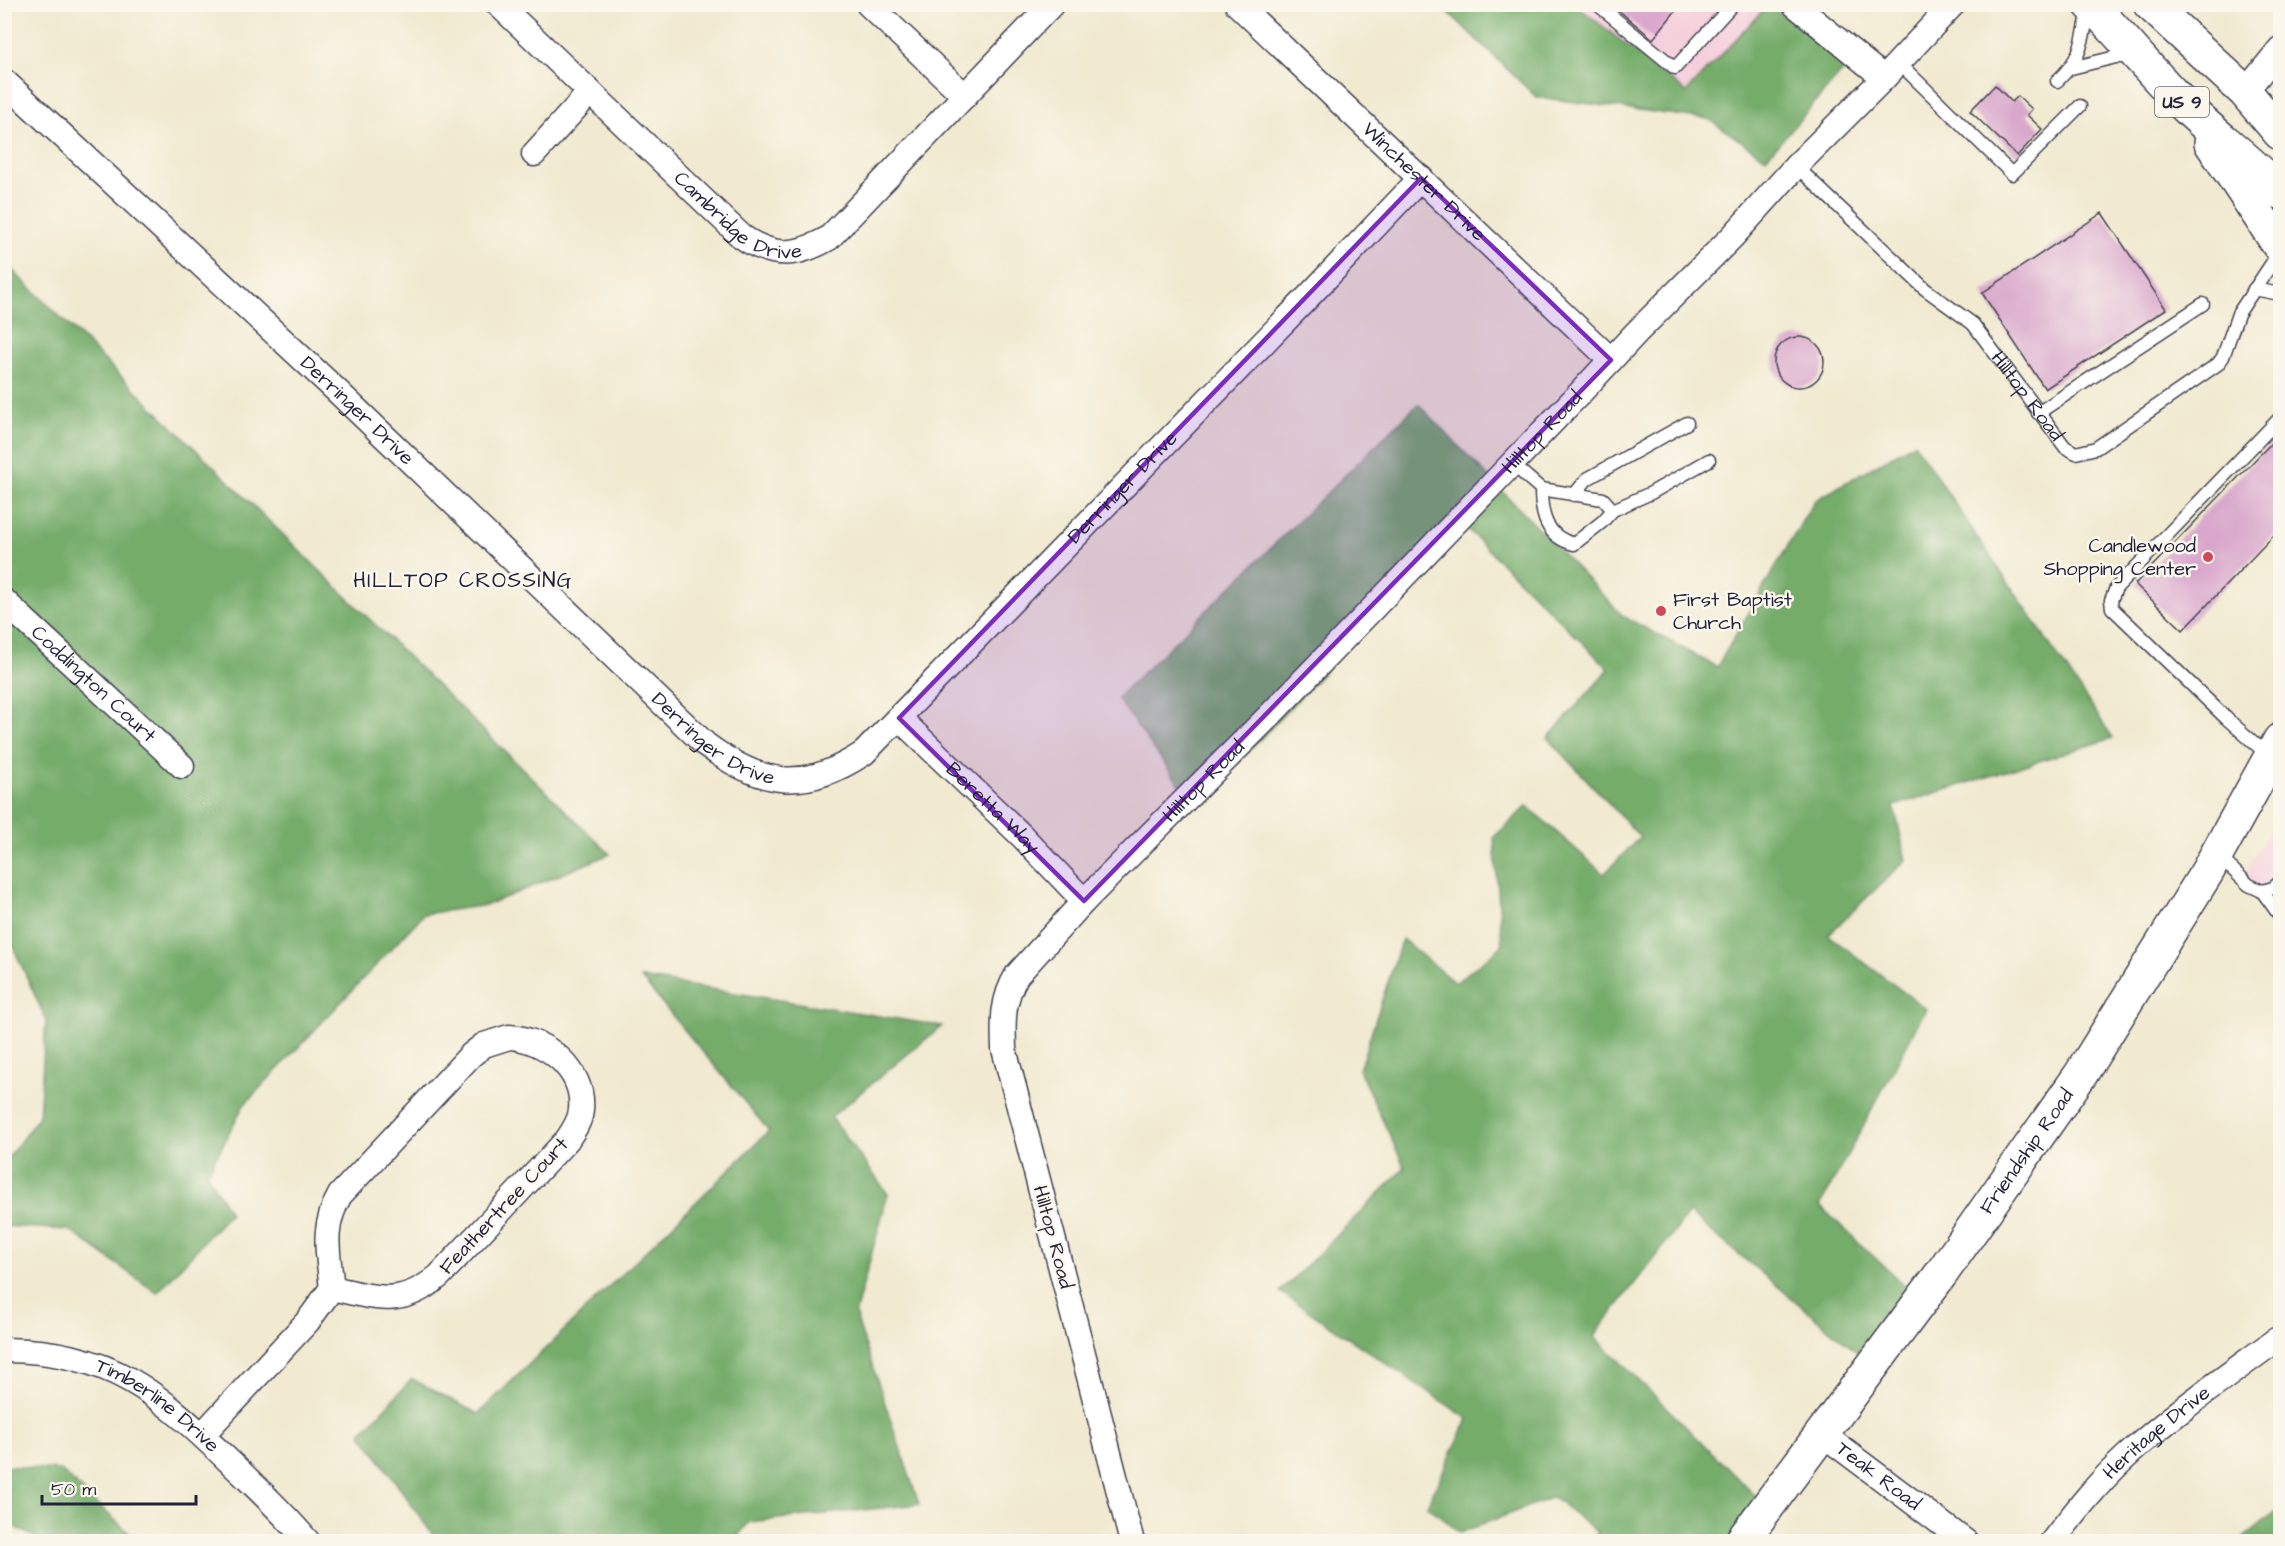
<svg xmlns="http://www.w3.org/2000/svg" width="2285" height="1546" viewBox="0 0 2285 1546" font-family="'Architects Daughter',sans-serif">
  <rect width="100%" height="100%" fill="#fbf7ec"/>
  <filter id="ink" filterUnits="userSpaceOnUse"><feTurbulence type="fractalNoise" baseFrequency=".0167" numOctaves="2"/><feDisplacementMap in="SourceGraphic" scale="12" xChannelSelector="R" yChannelSelector="G"/><feConvolveMatrix kernelMatrix="1 2 1 2 8 2 1 2 1" color-interpolation-filters="sRGB"/></filter>
  <filter id="wash" filterUnits="userSpaceOnUse"><feTurbulence type="fractalNoise" baseFrequency=".008" numOctaves="4" result="noise"/><feDisplacementMap in="SourceGraphic" scale="24" xChannelSelector="R" yChannelSelector="G"/><feGaussianBlur stdDeviation="1.35" result="paint"/><feColorMatrix in="noise" values="0 0 0 0 0 0 0 0 0 0 0 0 0 0 0 0 0 1.4 0 .05"/><feComposite in="paint" operator="in"/></filter>
  <g filter="url(#wash)">
    <rect width="100%" height="100%" fill="#f1e9d0"/>
    <g fill="#f5cfdc">
      <polygon points="1577,5 1779,5 1686,91"/>
      <polygon points="2280,809 2280,935 2241,882"/>
    </g>
    <g fill="#74ac6b" stroke="#4b6753" stroke-width="1.5">
      <polygon points="1441,5 1576,5 1686,92 1768,5 1850,63 1766,158 1708,119 1536,97"/>
      <polygon points="5,263 610,854 487,905 424,914 244,1105 207,1174 230,1213 157,1293 69,1230 5,1226 4,1163 39,1116 46,1020 5,929"/>
      <polygon points="1418,404 1623,616 1717,667 1814,501 1914,443 2113,738 1894,806 1906,860 1828,935 1926,1009 1820,1206 1926,1306 1874,1366 1689,1213 1594,1336 1769,1509 1745,1541 1592,1541 1598,1533 1553,1497 1460,1533 1427,1505 1468,1419 1280,1292 1405,1168 1359,1070 1402,939 1455,983 1502,946 1494,837 1527,806 1604,874 1640,837 1548,738 1609,669 1463,525 1196,807 1117,698"/>
      <polygon points="641,978 942,1026 831,1117 888,1194 855,1314 919,1504 749,1522 734,1541 437,1541 361,1433 412,1379 478,1414 769,1131"/>
      <polygon points="5,1466 60,1470 138,1541 42,1541 5,1522"/>
      <polygon points="2280,1508 2280,1541 2240,1541"/>
    </g>
    <g id="blocks">
      <g fill="#d9a7cc">
        <polygon points="1611,4 1681,4 1653,39"/>
        <polygon points="1995,85 2012,102 2018,96 2032,109 2027,115 2042,129 2017,156 1970,111"/>
        <polygon points="2102,213 2166,309 2045,389 1982,293"/>
        <circle cx="1799" cy="362" r="25"/>
        <polygon points="2280,434 2280,529 2183,630 2135,584"/>
      </g>
    </g>
  </g>
  <g filter="url(#ink)">
    <use href="#blocks" fill-opacity="0" stroke="#414051" stroke-width="1.5"/>
    <g fill="none" stroke-linecap="round" stroke-linejoin="round">
      <g stroke="#414051" stroke-width="15">
        <g id="lane">
          <polyline points="1597,4 1675,68 1733,4"/>
          <polyline points="1898,62 2012,174 2080,106"/>
          <polyline points="2071,68 2116,57 2131,57"/>
          <path d="M2057,81C2083,57 2082,41 2089,9"/>
          <path id="s1" d="M1796,166L1925,289L1973,324L2065,447L2076,453L2096,448L2218,364L2223,357L2238,314L2280,251"/>
          <polyline points="2254,289 2280,294"/>
          <polyline points="2038,413 2203,304"/>
          <path d="M1511,463L1541,489C1541,515 1546,537 1574,544L1602,522L1613,510L1603,499L1541,489"/>
          <polyline points="1574,495 1587,479 1687,423"/>
          <polyline points="1613,510 1651,493 1709,460"/>
          <polyline points="2269,756 2226,718 2112,608 2111,600 2116,588 2280,418"/>
          <polyline points="2217,855 2249,885 2262,891 2280,916"/>
          <polyline points="2262,891 2273,888 2280,882"/>
        </g>
      </g>
      <g stroke="#414051" stroke-width="27">
        <g id="street">
          <path id="s2" d="M498,4L741,236C772,258 796,257 829,238L1052,4"/>
          <polyline points="868,4 965,96"/>
          <path id="s3" d="M1237,4L1611,360"/>
          <polyline points="1794,4 1884,78"/>
          <path id="s4" d="M4,81L336,390L705,744C761,786 804,793 864,753L1308,297L1421,178"/>
          <polyline points="2245,92 2280,49"/>
          <polyline points="534,154 590,92"/>
          <path id="s5" d="M4,601L182,766"/>
          <path id="s6" d="M899,718L1022,836L1084,901"/>
          <path d="M509,1037C546,1039 585,1070 581,1110C580,1122 573,1131 567,1140L439,1276C401,1308 376,1298 332,1288C328,1252 321,1228 340,1195L471,1055L484,1045Z"/>
          <path id="s7" d="M4,1350C112,1351 157,1392 231,1463C257,1488 284,1513 308,1542"/>
          <path id="s8" d="M1821,1433L1966,1542"/>
          <polyline points="202,1435 308,1321 332,1288"/>
          <path id="s9" d="M1132,1542L1004,1049C1003,1021 1002,1000 1017,975L1084,901L1272,713L1581,392L1636,333L1733,236L1796,166L1884,78L1953,4"/>
          <path id="s10" d="M2052,1542C2075,1512 2099,1481 2128,1455C2174,1413 2226,1377 2276,1340"/>
        </g>
      </g>
      <g stroke="#414051" stroke-width="36">
        <g id="secondary">
          <path id="s11" d="M1741,1542L1941,1274L2081,1074L2207,872L2280,740"/>
        </g>
      </g>
      <g stroke="#414051" stroke-width="36">
        <g id="highway">
          <path d="M2090,4C2124,38 2154,76 2188,109C2218,138 2252,161 2280,192"/>
          <polyline points="2150,4 2245,92 2280,133"/>
          <polyline points="2211,143 2280,247"/>
        </g>
      </g>
      <use href="#lane" stroke="#fff" stroke-width="12"/>
      <use href="#street" stroke="#fff" stroke-width="24"/>
      <use href="#secondary" stroke="#fff" stroke-width="33"/>
      <use href="#highway" stroke="#fff" stroke-width="33"/>
    </g>
  </g>
  <path fill="#7b2cbf" fill-opacity="0.2" stroke="#7b2cbf" stroke-width="4.5" stroke-linejoin="round" d="M1421,178L1611,360L1084,901L899,718Z"/>
  <g fill="#d1495b" stroke="#fbf7ec" stroke-width="2">
    <circle cx="2208" cy="557" r="6"/>
    <circle cx="1661" cy="611" r="6"/>
  </g>
  <g text-anchor="middle" dominant-baseline="central" stroke-width="5" stroke-linejoin="round" paint-order="stroke">
    <rect fill="#fbf7ec" stroke="#636270" stroke-width="1.5" x="2155" y="87" width="54" height="30" rx="4.5"/>
    <g font-size="18" font-weight="bold" fill="#22223b">
      <text x="2182" y="102">US 9</text>
    </g>
    <g font-size="20" fill="#22223b" stroke="#fbf7ec">
      <text stroke="none"><textPath href="#s3" startOffset="258">Winchester Drive</textPath></text>
      <text stroke="none"><textPath href="#s2" startOffset="324">Cambridge Drive</textPath></text>
      <text stroke="none"><textPath href="#s1" startOffset="328">Hilltop Road</textPath></text>
      <text stroke="none"><textPath href="#s4" startOffset="483">Derringer Drive</textPath></text>
      <text stroke="none"><textPath href="#s9" startOffset="1341">Hilltop Road</textPath></text>
      <text stroke="none"><textPath href="#s4" startOffset="1509">Derringer Drive</textPath></text>
      <text stroke="none"><textPath href="#s5" startOffset="122">Coddington Court</textPath></text>
      <text stroke="none"><textPath href="#s4" startOffset="969">Derringer Drive</textPath></text>
      <text stroke="none"><textPath href="#s9" startOffset="855">Hilltop Road</textPath></text>
      <text stroke="none"><textPath href="#s6" startOffset="130">Beretta Way</textPath></text>
      <text stroke="none"><textPath href="#s11" startOffset="484">Friendship Road</textPath></text>
      <text transform="translate(504 1206) rotate(-47)">Feathertree Court</text>
      <text transform="translate(1053 1237) rotate(75)">Hilltop Road</text>
      <text stroke="none"><textPath href="#s7" startOffset="168">Timberline Drive</textPath></text>
      <text stroke="none"><textPath href="#s10" startOffset="152">Heritage Drive</textPath></text>
      <text stroke="none"><textPath href="#s8" startOffset="72">Teak Road</textPath></text>
    </g>
    <g font-size="20" fill="#22223b" stroke="#fbf7ec" text-anchor="end">
      <text x="2196" y="546">Candlewood<tspan x="2196" dy="23">Shopping Center</tspan></text>
      <text x="1673" y="600" text-anchor="start">First Baptist<tspan x="1673" dy="23">Church</tspan></text>
    </g>
    <g font-size="21" letter-spacing="1.5" fill="#22223b" stroke="#fbf7ec">
      <text x="463" y="580">HILLTOP CROSSING</text>
    </g>
  </g>
  <rect width="2285" height="1546" fill="none" stroke="#fbf7ec" stroke-width="24"/>
  <path d="M42 1495v9h154v-9" fill="none" stroke="#22223b" stroke-width="3"/>
  <text x="51" y="1495" font-size="18" fill="#22223b" stroke="#fbf7ec" stroke-width="4.5" paint-order="stroke">50 m</text>
</svg>
